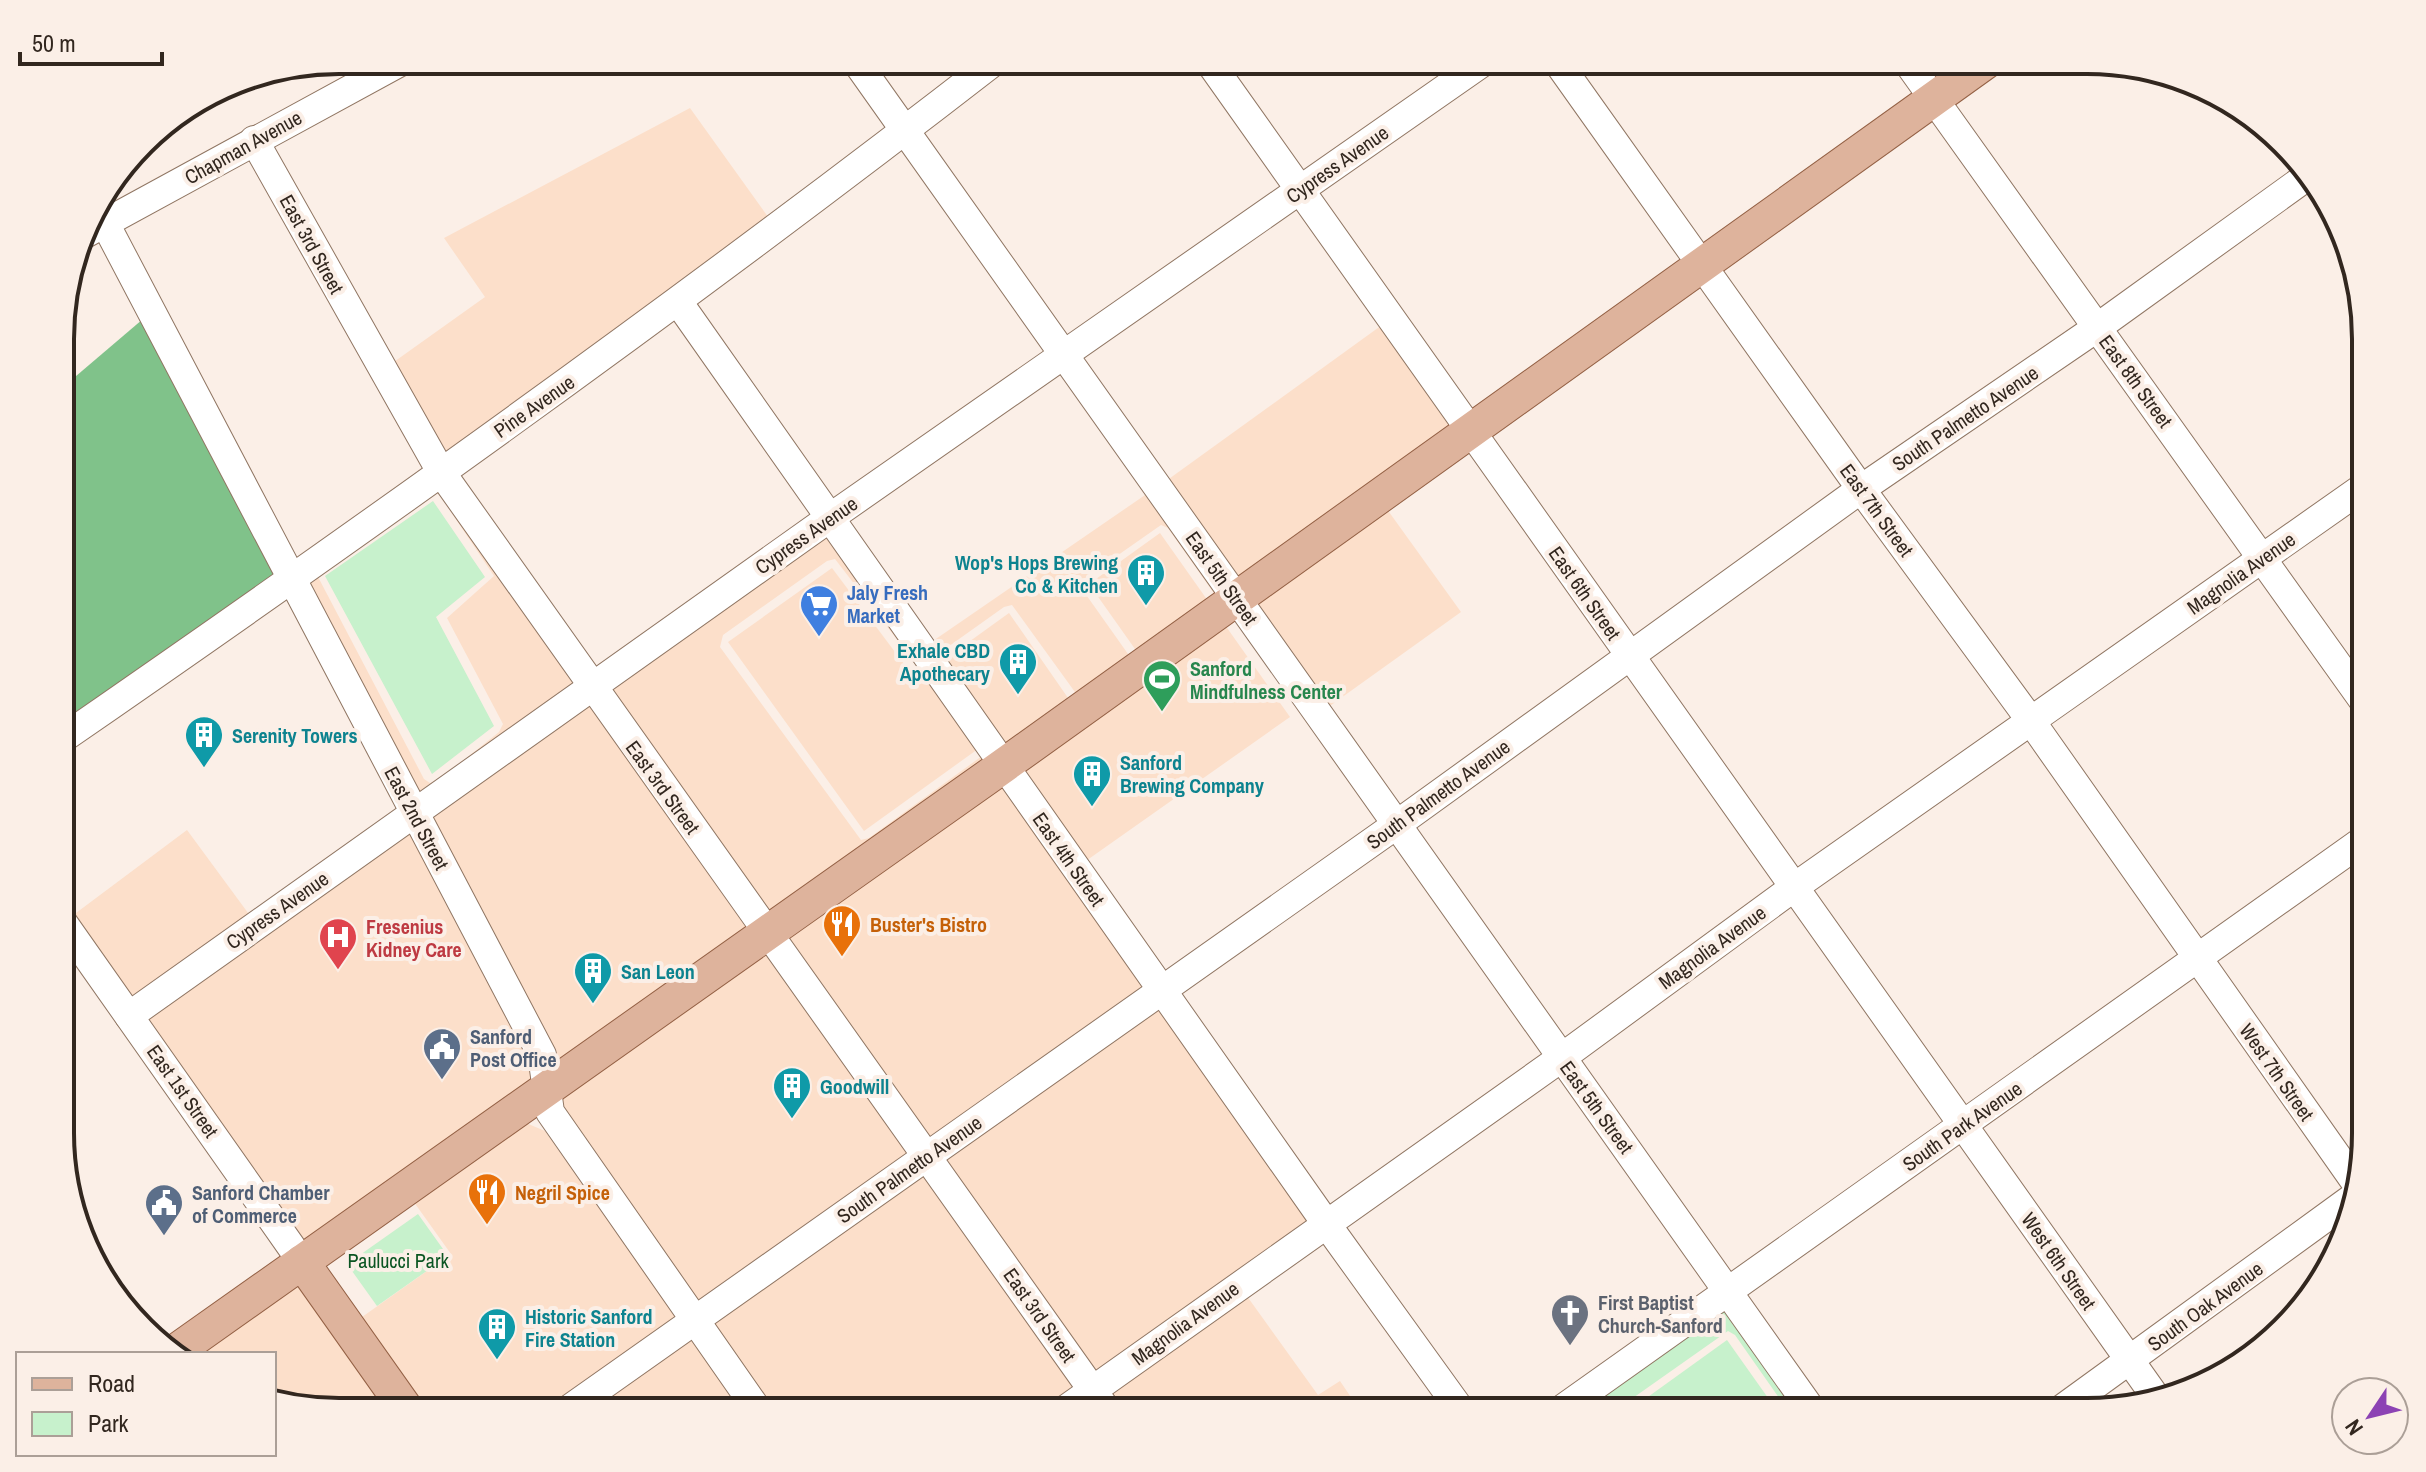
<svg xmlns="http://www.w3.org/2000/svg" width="2426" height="1472" viewBox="0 0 2426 1472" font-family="'Archivo Narrow',sans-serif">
  <rect width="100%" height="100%" fill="#fbefe7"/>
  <g fill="#fcdfca">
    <polygon points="690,108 771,221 444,457 391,364 485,297 444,238"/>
    <polygon points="1382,325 1455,430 1239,584 1166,481"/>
    <polygon points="437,487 577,687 419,798 308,581 317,575 424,779 430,783 438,781 499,732 503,724 447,618 494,576 439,494 434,493"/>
    <polygon points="1148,493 1221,597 1218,599 1168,528 1161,525 1081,581 1082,589 1133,661 1080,699 1012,605 1004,607 938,654 930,643"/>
    <polygon points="1384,505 1461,612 1327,708 1251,600"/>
    <polygon points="827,531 919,668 835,559 827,561 723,635 720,647 861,840 869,838 982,756 989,765 772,918 606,690"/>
    <polygon points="1160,533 1290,717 1083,863 996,736 864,831 728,642 832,568 916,680 1009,613 1084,721 1152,673 1089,584"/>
    <polygon points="588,703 754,931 556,1072 427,816"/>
    <polygon points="1000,781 1147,989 932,1142 783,934"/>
    <polygon points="409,828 532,1059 536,1086 306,1248 144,1017"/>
    <polygon points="187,830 251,917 133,1002 72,916"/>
    <polygon points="765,947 914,1155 698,1304 560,1108 559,1094"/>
    <polygon points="1159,1005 1310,1221 1096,1376 944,1158"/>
    <polygon points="526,1123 545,1131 744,1412 419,1412 355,1322 451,1254 411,1198"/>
    <polygon points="925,1170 1078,1388 1046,1412 772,1412 710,1320"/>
    <polygon points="299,1277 395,1412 338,1412 274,1395 274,1354 190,1354"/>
    <polygon points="1244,1292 1318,1395 1340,1381 1361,1412 1122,1412 1107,1391"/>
  </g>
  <g fill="#c7f1cc">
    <polygon points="433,501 485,577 436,617 494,726 432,774 325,576"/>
    <polygon points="418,1214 448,1256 377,1306 347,1264"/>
    <polygon points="1725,1306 1800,1412 1789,1412 1735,1335 1728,1331 1613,1412 1575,1412"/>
    <polygon points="1727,1340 1778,1412 1627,1412"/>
  </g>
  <polygon fill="#80c28a" points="143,319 279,572 62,727 62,388"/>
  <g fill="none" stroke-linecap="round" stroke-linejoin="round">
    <g stroke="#907663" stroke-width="30">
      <g id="minor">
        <polyline points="855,60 1813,1412"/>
        <polyline points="1208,60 2155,1396"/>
        <polyline points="1556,60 1861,489 2031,721 2356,1183"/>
        <polyline points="1906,60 2365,703"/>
        <polyline points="254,140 441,472 1108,1412"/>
        <polyline points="96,206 542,1055 550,1112 759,1412"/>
        <polyline points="83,235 404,60"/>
        <polyline points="679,303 1325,1222 1462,1412"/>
        <path d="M62,739C379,520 692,296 996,60"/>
        <polyline points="62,921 302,1262"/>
        <polyline points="129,1016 831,517 1486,60"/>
        <polyline points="2059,1411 2351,1199"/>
        <polyline points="565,1412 1396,825 1861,489 2098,327 2309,175"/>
        <polyline points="1062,1412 1561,1058 1793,888 2365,486"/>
        <polyline points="1558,1412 2365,839"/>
      </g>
    </g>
    <g stroke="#946145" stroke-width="36">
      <g id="major">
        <polyline points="302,1262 408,1412"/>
        <polyline points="175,1352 1003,766 1988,60"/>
      </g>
    </g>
    <use href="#minor" stroke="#fff" stroke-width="28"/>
    <use href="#major" stroke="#deb39c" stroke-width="34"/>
  </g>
  <defs>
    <g id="building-pin" transform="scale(2)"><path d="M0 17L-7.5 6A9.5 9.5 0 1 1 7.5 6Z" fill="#0f9aa8" stroke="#fbefe7"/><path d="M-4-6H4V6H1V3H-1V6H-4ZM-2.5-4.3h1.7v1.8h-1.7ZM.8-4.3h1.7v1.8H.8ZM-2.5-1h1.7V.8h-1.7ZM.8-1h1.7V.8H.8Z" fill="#fff"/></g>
    <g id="supermarket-pin" transform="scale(2)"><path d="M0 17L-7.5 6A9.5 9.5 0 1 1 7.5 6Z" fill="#3f7fe0" stroke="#fbefe7"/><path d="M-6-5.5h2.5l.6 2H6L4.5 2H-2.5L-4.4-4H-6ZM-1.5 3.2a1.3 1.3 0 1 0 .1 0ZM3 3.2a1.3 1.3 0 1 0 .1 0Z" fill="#fff"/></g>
    <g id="stadium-pin" transform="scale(2)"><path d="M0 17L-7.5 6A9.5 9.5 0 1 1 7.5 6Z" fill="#2e9e5b" stroke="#fbefe7"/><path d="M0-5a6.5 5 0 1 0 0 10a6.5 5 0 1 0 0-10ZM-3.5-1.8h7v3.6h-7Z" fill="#fff"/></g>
    <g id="restaurant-pin" transform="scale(2)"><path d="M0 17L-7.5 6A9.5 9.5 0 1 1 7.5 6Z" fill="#e8710a" stroke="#fbefe7"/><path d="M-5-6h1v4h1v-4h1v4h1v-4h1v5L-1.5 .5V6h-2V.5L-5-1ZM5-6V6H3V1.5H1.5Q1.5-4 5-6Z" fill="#fff"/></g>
    <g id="hospital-pin" transform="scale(2)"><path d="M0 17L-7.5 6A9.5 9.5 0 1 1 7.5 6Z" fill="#e0444e" stroke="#fbefe7"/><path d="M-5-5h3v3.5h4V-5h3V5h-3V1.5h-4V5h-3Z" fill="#fff"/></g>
    <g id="civic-pin" transform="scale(2)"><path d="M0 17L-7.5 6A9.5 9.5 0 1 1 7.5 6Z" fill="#5c6f8a" stroke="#fbefe7"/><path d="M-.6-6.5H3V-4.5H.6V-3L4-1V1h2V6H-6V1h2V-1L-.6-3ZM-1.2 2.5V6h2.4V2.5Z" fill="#fff"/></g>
    <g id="church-pin" transform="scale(2)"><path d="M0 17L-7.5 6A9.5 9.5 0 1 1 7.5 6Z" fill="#6b7280" stroke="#fbefe7"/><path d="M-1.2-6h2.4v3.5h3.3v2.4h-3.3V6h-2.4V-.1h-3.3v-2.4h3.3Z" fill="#fff"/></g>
  </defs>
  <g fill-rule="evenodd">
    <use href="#building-pin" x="1146" y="573"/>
    <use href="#supermarket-pin" x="819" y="604"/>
    <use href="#building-pin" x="1018" y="662"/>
    <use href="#stadium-pin" x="1162" y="679"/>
    <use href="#building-pin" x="204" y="735"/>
    <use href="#building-pin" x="1092" y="774"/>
    <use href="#restaurant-pin" x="842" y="924"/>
    <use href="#hospital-pin" x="338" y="937"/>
    <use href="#building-pin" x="593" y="971"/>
    <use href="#civic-pin" x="442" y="1047"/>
    <use href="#building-pin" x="792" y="1086"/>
    <use href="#restaurant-pin" x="487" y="1192"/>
    <use href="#civic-pin" x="164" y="1203"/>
    <use href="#church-pin" x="1570" y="1313"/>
    <use href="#building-pin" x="497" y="1327"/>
  </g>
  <g text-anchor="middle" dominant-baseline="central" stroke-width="8" stroke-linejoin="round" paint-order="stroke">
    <g font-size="20" fill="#32271f" stroke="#fbefe7">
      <text transform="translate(243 147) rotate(-29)">Chapman Avenue</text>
      <text transform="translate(1337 164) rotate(-35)">Cypress Avenue</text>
      <text transform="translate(312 244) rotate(61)">East 3rd Street</text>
      <text transform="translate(2136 381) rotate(54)">East 8th Street</text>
      <text transform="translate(534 406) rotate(-35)">Pine Avenue</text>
      <text transform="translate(1965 418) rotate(-34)">South Palmetto Avenue</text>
      <text transform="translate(1877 510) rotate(54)">East 7th Street</text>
      <text transform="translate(806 535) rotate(-35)">Cypress Avenue</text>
      <text transform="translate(2241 573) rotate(-35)">Magnolia Avenue</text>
      <text transform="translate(1222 578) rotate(55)">East 5th Street</text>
      <text transform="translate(1585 593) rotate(55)">East 6th Street</text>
      <text transform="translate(663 787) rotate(54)">East 3rd Street</text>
      <text transform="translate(1438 794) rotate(-36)">South Palmetto Avenue</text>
      <text transform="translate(417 818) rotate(62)">East 2nd Street</text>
      <text transform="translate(1069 859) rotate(55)">East 4th Street</text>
      <text transform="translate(277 910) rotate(-35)">Cypress Avenue</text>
      <text transform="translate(1712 947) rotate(-36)">Magnolia Avenue</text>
      <text transform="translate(2277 1072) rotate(55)">West 7th Street</text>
      <text transform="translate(183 1091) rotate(55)">East 1st Street</text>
      <text transform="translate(1597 1107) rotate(54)">East 5th Street</text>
      <text transform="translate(1962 1126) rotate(-35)">South Park Avenue</text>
      <text transform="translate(909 1169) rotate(-35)">South Palmetto Avenue</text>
      <text transform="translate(2059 1261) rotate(55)">West 6th Street</text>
      <text transform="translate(2205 1306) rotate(-36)">South Oak Avenue</text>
      <text transform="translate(1040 1315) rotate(55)">East 3rd Street</text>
      <text transform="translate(1185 1323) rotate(-36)">Magnolia Avenue</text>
    </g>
    <g font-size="20" font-weight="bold" fill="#0d838f" stroke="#fbefe7" text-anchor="start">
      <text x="1118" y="562" text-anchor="end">Wop's Hops Brewing<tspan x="1118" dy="23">Co &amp; Kitchen</tspan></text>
      <text x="990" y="650" text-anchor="end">Exhale CBD<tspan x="990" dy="23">Apothecary</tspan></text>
      <text x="232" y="735">Serenity Towers</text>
      <text x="1120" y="762">Sanford<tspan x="1120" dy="23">Brewing Company</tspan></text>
      <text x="621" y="971">San Leon</text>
      <text x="820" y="1086">Goodwill</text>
      <text x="525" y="1316">Historic Sanford<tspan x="525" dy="23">Fire Station</tspan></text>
    </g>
    <g font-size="20" font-weight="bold" fill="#366cbe" stroke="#fbefe7" text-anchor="start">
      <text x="847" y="592">Jaly Fresh<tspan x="847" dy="23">Market</tspan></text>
    </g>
    <g font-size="20" font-weight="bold" fill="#27864d" stroke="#fbefe7" text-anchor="start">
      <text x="1190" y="668">Sanford<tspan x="1190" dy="23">Mindfulness Center</tspan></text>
    </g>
    <g font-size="20" font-weight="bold" fill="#c56008" stroke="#fbefe7" text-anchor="start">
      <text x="870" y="924">Buster's Bistro</text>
      <text x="515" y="1192">Negril Spice</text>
    </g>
    <g font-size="20" font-weight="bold" fill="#be3a42" stroke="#fbefe7" text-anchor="start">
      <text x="366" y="926">Fresenius<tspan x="366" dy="23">Kidney Care</tspan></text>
    </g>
    <g font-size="20" font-weight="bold" fill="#4e5e75" stroke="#fbefe7" text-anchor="start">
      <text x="470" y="1036">Sanford<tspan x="470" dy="23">Post Office</tspan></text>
      <text x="192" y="1192">Sanford Chamber<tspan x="192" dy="23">of Commerce</tspan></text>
    </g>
    <g font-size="20" fill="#0a5522" stroke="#fbefe7">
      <text x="398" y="1260">Paulucci Park</text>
    </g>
    <g font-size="20" font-weight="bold" fill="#5b616d" stroke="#fbefe7" text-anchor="start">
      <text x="1598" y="1302">First Baptist<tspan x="1598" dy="23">Church-Sanford</tspan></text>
    </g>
  </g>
  <path d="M0 0H2426V1472H0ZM339 74H2087A265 265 0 0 1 2352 339V1133A265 265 0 0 1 2087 1398H339A265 265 0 0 1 74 1133V339A265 265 0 0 1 339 74Z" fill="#fbefe7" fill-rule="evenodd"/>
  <path fill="none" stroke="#32271f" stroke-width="4" d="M339 74H2087A265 265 0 0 1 2352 339V1133A265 265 0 0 1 2087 1398H339A265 265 0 0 1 74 1133V339A265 265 0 0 1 339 74Z"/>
  <rect x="16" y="1352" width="260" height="104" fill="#fbefe7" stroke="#ab9f97" stroke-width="2"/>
  <rect x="32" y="1378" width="40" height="12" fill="#deb39c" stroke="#ab9f97" stroke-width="2"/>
  <text x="88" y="1392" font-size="24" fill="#32271f">Road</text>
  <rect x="32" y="1412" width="40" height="24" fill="#c7f1cc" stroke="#ab9f97" stroke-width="2"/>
  <text x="88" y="1432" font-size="24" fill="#32271f">Park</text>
  <g transform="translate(2370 1416) rotate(235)"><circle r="38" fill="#fbefe7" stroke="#ab9f97" stroke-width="2"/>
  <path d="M0-6L14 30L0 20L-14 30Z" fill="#8c42b4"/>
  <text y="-12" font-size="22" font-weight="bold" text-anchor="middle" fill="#32271f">N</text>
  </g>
  <path d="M20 52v12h142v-12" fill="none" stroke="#32271f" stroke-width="4"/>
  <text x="32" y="52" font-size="24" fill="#32271f" stroke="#fbefe7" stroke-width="6" paint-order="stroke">50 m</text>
</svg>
